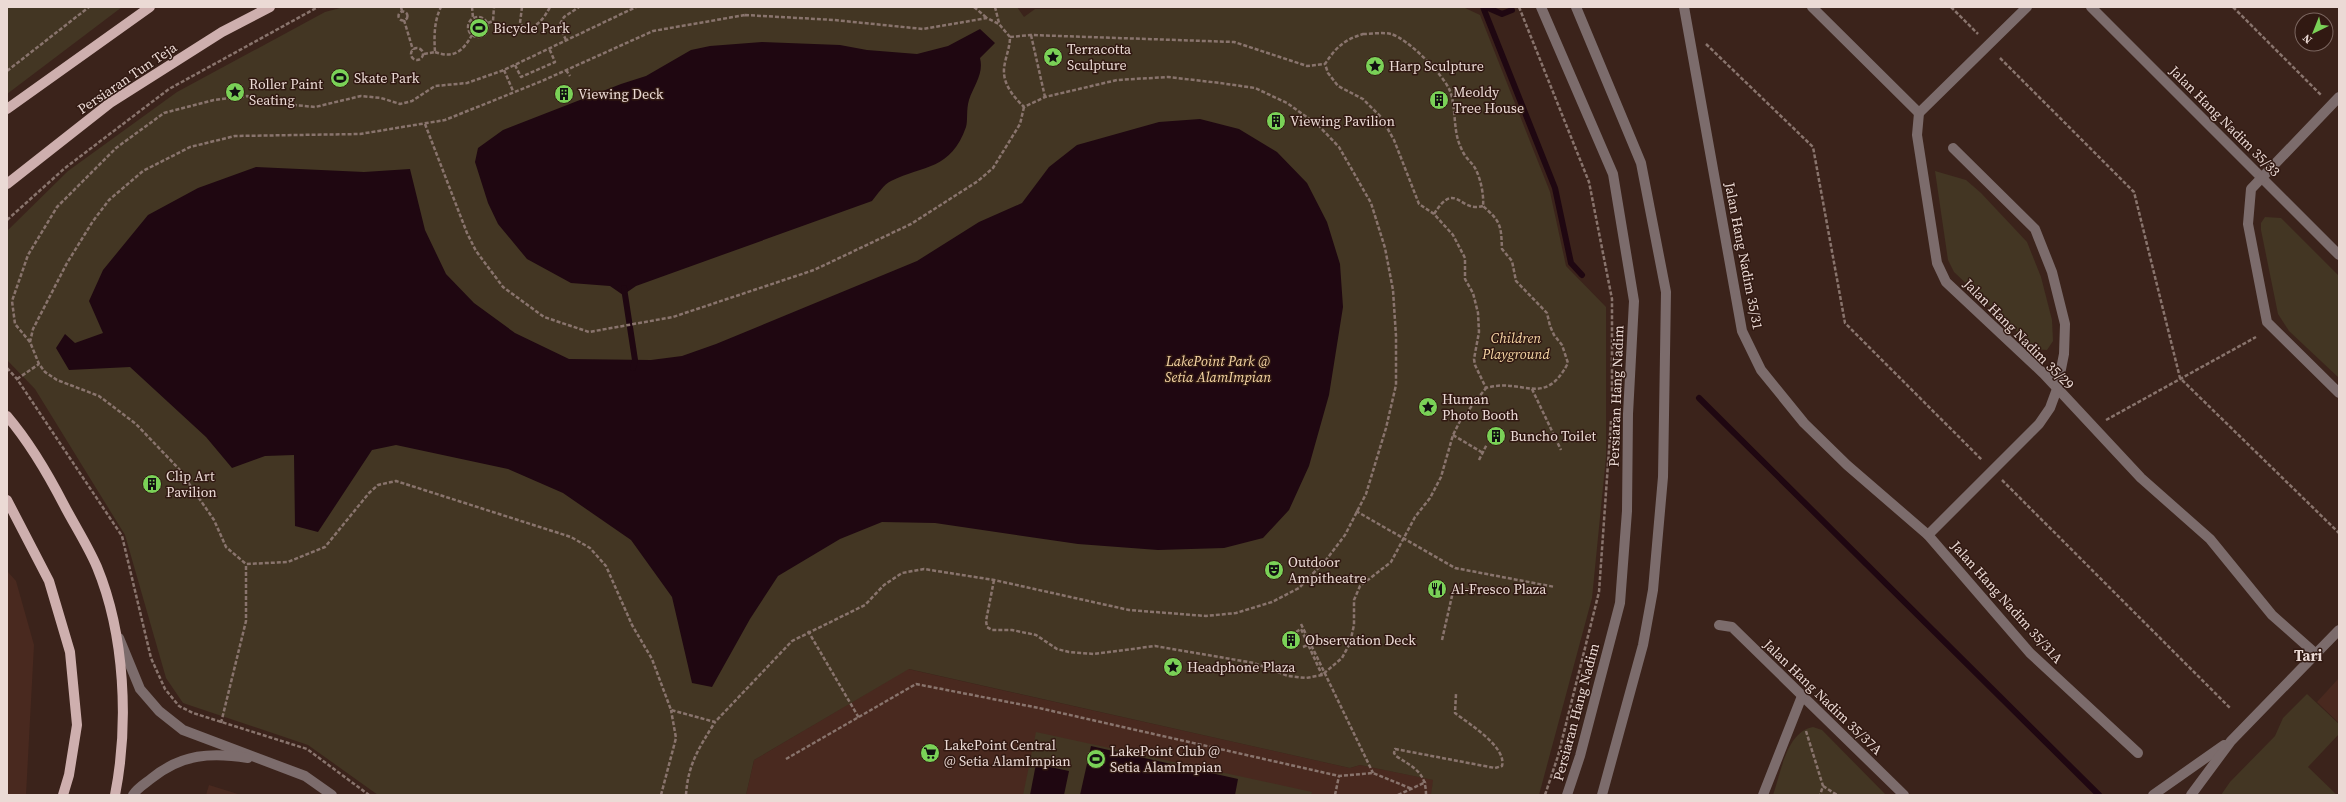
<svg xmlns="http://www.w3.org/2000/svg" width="2346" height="802" viewBox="0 0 2346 802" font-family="'Source Serif 4',serif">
  <rect width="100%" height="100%" fill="#3b231b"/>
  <g fill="#49291f">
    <polygon points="7,571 16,581 34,645 26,795 7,795"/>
    <polygon points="908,669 1350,768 1360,765 1434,780 1432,787 1459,795 746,795 754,760"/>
    <polygon points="2339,678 2339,723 2317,702"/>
    <polygon points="209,785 241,795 206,795"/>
  </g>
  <g fill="#433623">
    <polygon points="7,7 122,7 7,94"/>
    <polygon points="344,7 1017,7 1024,17 1035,9 1463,7 1480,15 1550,192 1566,266 1606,307 1606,457 1592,598 1539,795 1431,795 1433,780 1360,765 1350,768 909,669 754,760 746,795 378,795 308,745 183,703 166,678 125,535 35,389 7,360 7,231 68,171 177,92 325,12"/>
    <polygon points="1935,171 1966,180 1981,193 2027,242 2041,277 2052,320 2053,341 2047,350 2035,349 1954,272 1948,260"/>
    <polygon points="2265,217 2281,218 2339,276 2339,378 2289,331 2278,314 2261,230 2261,223"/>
    <polygon points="2307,694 2339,724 2339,734 2308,767 2337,795 2221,795 2230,782 2275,736 2283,718"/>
    <path d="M1813,727L1822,730L1886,795H1773C1781,773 1786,732 1813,727Z"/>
    <polygon points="1036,732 1312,792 1311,795 1023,795"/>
  </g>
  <g fill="#1f0711">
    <path d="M980,29L995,43L980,58C984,74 974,85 969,100C966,110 968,121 966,127C951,170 924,165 891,181C884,184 877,195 872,201L636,286L623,295L610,286L571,283L527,259L498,224L488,203L475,162L478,148L503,130L621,84L646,76L691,50L710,46L762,42L840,45L867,50L917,54L948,46Z"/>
    <polygon points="1200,119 1239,129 1277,152 1307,183 1327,222 1340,264 1343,307 1329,395 1309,466 1289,510 1263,538 1224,548 1158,550 1078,544 935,523 882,522 840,539 778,576 750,619 712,687 692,683 672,597 631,540 563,493 508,469 396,445 372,450 318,532 295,526 294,455 265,456 232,468 206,437 130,367 69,370 56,348 65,334 75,343 103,333 89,301 103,270 148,215 198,188 256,167 364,172 410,169 425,230 446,274 474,303 515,333 569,359 651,360 682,356 716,344 917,261 979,222 1022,203 1049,167 1077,145 1159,122"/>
    <polygon points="1091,746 1238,779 1235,795 1080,795"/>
    <polygon points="1036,764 1069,771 1064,795 1030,795"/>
  </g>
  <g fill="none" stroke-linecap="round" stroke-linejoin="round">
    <g stroke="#1f0711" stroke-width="6">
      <polyline points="1483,7 1555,188 1571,263 1582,275"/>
      <polyline points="1486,7 1502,14 1512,10"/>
      <polyline points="624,288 635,360 633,368"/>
      <polyline points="1699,398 2099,795"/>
    </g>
    <g stroke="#89746d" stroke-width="2.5" stroke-dasharray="4 2" stroke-linecap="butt">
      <polyline points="401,7 402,11"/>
      <polyline points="472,7 473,18"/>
      <path d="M522,7L520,23L525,29C538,27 544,18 550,7"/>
      <polyline points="974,7 987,18"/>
      <polyline points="995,7 999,23"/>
      <polyline points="1519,7 1589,182 1612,299 1612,404"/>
      <polyline points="1951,7 1978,34"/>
      <polyline points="2233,7 2322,96"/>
      <circle cx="403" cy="16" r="4.5"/>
      <path d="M745,15L834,20L923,29L987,18L999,24L1010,37C1010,48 1005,58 1004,69C1003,85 1014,97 1024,107L1045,97L1117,80L1168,77L1220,83L1255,88L1287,103L1318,125L1339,147L1371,203L1385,248L1393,290L1396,336V385L1386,428L1366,494L1345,535L1326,560L1299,588L1272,602L1236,613L1206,616L1129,610L994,580L924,569L902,573L884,585L865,605L792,641L715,722L671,710L652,659L632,625L606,566L590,548L571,537L396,481L378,485L369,493L325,547L288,562L246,564L226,547L214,520L179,469L136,424L99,396L57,380L45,372L39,364L30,342L33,329L67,263L93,221L109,200L143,171L190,147L235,136L360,134L445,120L542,81L653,31Z"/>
      <circle cx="478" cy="27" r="10"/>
      <polyline points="404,20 413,50"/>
      <polyline points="488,23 493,21 494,7"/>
      <path d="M1363,34C1372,34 1382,32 1391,34C1407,38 1444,75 1450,91C1457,110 1452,131 1462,150C1465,158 1473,163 1476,170C1481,180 1484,196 1483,206C1501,222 1501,225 1502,249L1512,261L1516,281L1547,313L1550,326L1554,335L1562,345L1568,363C1544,409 1523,377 1486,388L1475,365L1474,359L1479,332L1478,313L1473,293L1465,279V258L1453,235L1434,214L1419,204L1394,140L1381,117L1363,99L1338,86L1328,73L1325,64C1336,47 1344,40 1363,34Z"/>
      <polyline points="1031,35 1045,97"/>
      <polyline points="1010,37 1031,35 1234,42 1307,66 1325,64"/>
      <polyline points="566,40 559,26 564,17 579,7"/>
      <polyline points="1706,44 1813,147 1845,323 1982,460"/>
      <circle cx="417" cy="54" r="6"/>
      <path d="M435,52C454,59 463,51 472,35"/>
      <path d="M424,54L435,52C434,37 434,21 441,7"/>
      <polyline points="2000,58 2134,192 2180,378 2339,533"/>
      <polyline points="515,65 521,77 555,62 549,48"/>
      <polyline points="504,70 513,91"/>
      <polyline points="566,70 570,76"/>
      <polyline points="7,71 89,7"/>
      <polyline points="425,124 467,233 476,251 503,287 544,317 589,332 673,317 814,270 911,224 978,181 993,168 1020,124 1024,107"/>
      <path d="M1434,214C1456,179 1459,213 1483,206"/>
      <polyline points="7,220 65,168 169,89 318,7"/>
      <polyline points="30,342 15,324 12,301 28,255 57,207 116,148 164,113 214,100 247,96 274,103 315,107 361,96 381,98 400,104 412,101 435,86 467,83 504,70 636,7"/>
      <polyline points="7,368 17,379 122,536 151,658 165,689 179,706 193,713 307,749 369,795"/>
      <polyline points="17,379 39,364"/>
      <polyline points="1532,389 1561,450"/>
      <polyline points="2106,420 2256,337"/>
      <polyline points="1453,435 1483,453"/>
      <polyline points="1479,460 1487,444"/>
      <polyline points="2002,480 2231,709"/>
      <polyline points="1356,511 1455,568 1555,587"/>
      <polyline points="994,580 986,621 987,627 992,630 1012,630 1036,635 1057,649 1069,652 1094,654 1155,646 1254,663 1288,676 1306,678 1322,675 1342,658 1350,643 1354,625 1354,600 1360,586 1391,562 1415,517 1430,498 1441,477 1453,435 1460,421 1486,388"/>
      <polyline points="808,631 859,718"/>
      <polyline points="1296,632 1301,629 1322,675"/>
      <polyline points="1442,640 1454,587 1478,591"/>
      <polyline points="221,723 246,621 246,564"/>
      <polyline points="1806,731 1823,786 1820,795"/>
      <polyline points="786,759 916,684 1039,708 1339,776 1373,773 1412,789"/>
      <polyline points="1823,786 1837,795"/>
      <polyline points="661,795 676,738 671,710"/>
      <path d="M686,795C688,764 699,748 715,722"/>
      <polyline points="1335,795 1339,776"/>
      <polyline points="1398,795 1426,782"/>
      <path d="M1426,795C1426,772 1414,768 1396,756L1394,753L1395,749L1495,768L1502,766C1507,747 1469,724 1455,713L1456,694"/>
      <polyline points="1545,795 1558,756 1599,592 1611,421"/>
    </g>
    <g stroke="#7c6c6c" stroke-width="10">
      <polyline points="1541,7 1613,174 1634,301 1628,414 1627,511 1620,603 1580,756 1567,795"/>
      <polyline points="1576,7 1641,163 1666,292 1663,477 1653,590 1643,645 1602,795"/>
      <polyline points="1684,7 1742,331 1761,370 1804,423 1847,465 1928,535 2030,653 2138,753"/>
      <polyline points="1812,7 1919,113"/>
      <polyline points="2027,7 1919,113 1917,135 1937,263 1946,282 2044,374 2141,478 2210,539 2272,615 2316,654"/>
      <polyline points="2091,7 2339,255"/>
      <polyline points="2339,97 2251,189 2248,224 2267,322 2339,393"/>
      <polyline points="1928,535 2039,424 2050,408 2057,389 2064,354 2065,324 2052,272 2035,229 1953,148"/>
      <polyline points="1719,625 1732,627 1904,795"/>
      <polyline points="119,638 140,689 159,711 183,730 305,776 332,795"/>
      <path d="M133,795C137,788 146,783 152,778C182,754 211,752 248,758"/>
      <polyline points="1763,795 1802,696"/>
      <polyline points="2153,795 2224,745"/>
      <polyline points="2191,795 2231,741 2339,630"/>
    </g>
    <g stroke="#ceafae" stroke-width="10">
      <polyline points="7,109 150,7"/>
      <polyline points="7,184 110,103 222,32 270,7"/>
      <path d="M7,416C30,443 48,474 64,505C75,526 88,546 97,567C125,635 129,724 115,795"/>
      <polyline points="7,500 49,581 70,652 77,725 69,775 63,795"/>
    </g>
    <g stroke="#89746d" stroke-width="2.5" stroke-dasharray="4 2" stroke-linecap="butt">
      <polyline points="1301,624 1373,773"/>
      <polyline points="1303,647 1310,644"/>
    </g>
  </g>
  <defs>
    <g id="stadium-disc" transform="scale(1)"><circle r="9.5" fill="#7ad157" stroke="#311912"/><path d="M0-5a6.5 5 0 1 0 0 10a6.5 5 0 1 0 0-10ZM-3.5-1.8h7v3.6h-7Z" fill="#111"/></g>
    <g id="sight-disc" transform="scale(1)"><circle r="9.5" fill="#7ad157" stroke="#311912"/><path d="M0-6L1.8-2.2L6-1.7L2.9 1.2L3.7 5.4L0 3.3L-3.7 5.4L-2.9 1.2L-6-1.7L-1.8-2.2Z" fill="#111"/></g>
    <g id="building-disc" transform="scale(1)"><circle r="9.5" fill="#7ad157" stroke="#311912"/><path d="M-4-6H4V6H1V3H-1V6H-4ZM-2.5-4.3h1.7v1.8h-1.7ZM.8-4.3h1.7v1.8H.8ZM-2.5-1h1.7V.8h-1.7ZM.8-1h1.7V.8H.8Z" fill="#111"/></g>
    <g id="theatre-disc" transform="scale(1)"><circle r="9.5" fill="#7ad157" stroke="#311912"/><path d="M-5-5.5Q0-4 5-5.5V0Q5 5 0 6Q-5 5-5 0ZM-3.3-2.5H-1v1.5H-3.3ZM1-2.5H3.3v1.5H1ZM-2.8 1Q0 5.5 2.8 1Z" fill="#111"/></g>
    <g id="restaurant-disc" transform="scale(1)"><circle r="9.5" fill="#7ad157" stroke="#311912"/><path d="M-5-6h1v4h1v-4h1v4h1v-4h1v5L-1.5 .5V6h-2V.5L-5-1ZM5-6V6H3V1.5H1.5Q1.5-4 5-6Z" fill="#111"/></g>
    <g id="supermarket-disc" transform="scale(1)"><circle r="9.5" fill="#7ad157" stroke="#311912"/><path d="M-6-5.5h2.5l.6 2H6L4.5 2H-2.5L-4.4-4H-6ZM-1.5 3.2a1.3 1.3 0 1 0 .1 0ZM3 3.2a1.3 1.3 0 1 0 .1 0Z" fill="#111"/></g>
  </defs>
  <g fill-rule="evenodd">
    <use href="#stadium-disc" x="479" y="28"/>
    <use href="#sight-disc" x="1053" y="57"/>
    <use href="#sight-disc" x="1375" y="66"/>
    <use href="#stadium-disc" x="340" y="78"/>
    <use href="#sight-disc" x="235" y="92"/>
    <use href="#building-disc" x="564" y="94"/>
    <use href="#building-disc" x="1439" y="100"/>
    <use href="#building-disc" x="1276" y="121"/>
    <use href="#sight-disc" x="1428" y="407"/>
    <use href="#building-disc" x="1496" y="436"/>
    <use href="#building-disc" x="152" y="484"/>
    <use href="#theatre-disc" x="1274" y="570"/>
    <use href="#restaurant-disc" x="1437" y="589"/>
    <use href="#building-disc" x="1291" y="640"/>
    <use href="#sight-disc" x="1173" y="667"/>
    <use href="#supermarket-disc" x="930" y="753"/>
    <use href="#stadium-disc" x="1096" y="759"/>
  </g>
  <g text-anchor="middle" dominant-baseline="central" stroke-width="3" stroke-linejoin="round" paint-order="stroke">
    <g font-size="14" fill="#ebdad5" stroke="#311912" text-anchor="start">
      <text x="493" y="28">Bicycle Park</text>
      <text x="1067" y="49">Terracotta<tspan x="1067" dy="16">Sculpture</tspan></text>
      <text x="1389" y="66">Harp Sculpture</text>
      <text x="354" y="78">Skate Park</text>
      <text x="249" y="84">Roller Paint<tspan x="249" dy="16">Seating</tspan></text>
      <text x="1453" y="92">Meoldy<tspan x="1453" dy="16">Tree House</tspan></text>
      <text x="578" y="94">Viewing Deck</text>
      <text x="1290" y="121">Viewing Pavilion</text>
      <text x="1442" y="399">Human<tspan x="1442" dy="16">Photo Booth</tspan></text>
      <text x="1510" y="436">Buncho Toilet</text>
      <text x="166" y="476">Clip Art<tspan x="166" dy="16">Pavilion</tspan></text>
      <text x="1288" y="562">Outdoor<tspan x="1288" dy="16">Ampitheatre</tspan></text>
      <text x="1451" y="589">Al-Fresco Plaza</text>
      <text x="1305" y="640">Observation Deck</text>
      <text x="1187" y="667">Headphone Plaza</text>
      <text x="944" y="745">LakePoint Central<tspan x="944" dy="16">@ Setia AlamImpian</tspan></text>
      <text x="1110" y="751">LakePoint Club @<tspan x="1110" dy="16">Setia AlamImpian</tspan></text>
    </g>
    <g font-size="14" fill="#ebdad5" stroke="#311912">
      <text transform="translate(127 78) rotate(-34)">Persiaran Tun Teja</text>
      <text transform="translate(2225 121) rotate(45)">Jalan Hang Nadim 35/33</text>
      <text transform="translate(1744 256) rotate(79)">Jalan Hang Nadim 35/31</text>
      <text transform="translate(2019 334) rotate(45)">Jalan Hang Nadim 35/29</text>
      <text transform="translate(1616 396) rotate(-88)">Persiaran Hang Nadim</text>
      <text transform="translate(2007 602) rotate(48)">Jalan Hang Nadim 35/31A</text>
      <text transform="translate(1823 697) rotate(44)">Jalan Hang Nadim 35/37A</text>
      <text transform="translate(1576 712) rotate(-75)">Persiaran Hang Nadim</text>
    </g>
    <g font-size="14" font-style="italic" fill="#f6d6a5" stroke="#311912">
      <text x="1516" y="338">Children<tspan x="1516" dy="16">Playground</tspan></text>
      <text x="1218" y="361">LakePoint Park @<tspan x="1218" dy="16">Setia AlamImpian</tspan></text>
    </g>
    <g font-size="15" font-weight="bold" fill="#ebdad5" stroke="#311912">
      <text x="2308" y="655">Tari</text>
    </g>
  </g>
  <rect width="2346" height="802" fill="none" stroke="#ebdad5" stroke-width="16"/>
  <g transform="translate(2314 32) rotate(223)"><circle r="19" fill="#311912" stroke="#7b6660"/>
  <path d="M0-3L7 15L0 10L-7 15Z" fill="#7ad157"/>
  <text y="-6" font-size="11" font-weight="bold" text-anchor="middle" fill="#ebdad5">N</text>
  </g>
</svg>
